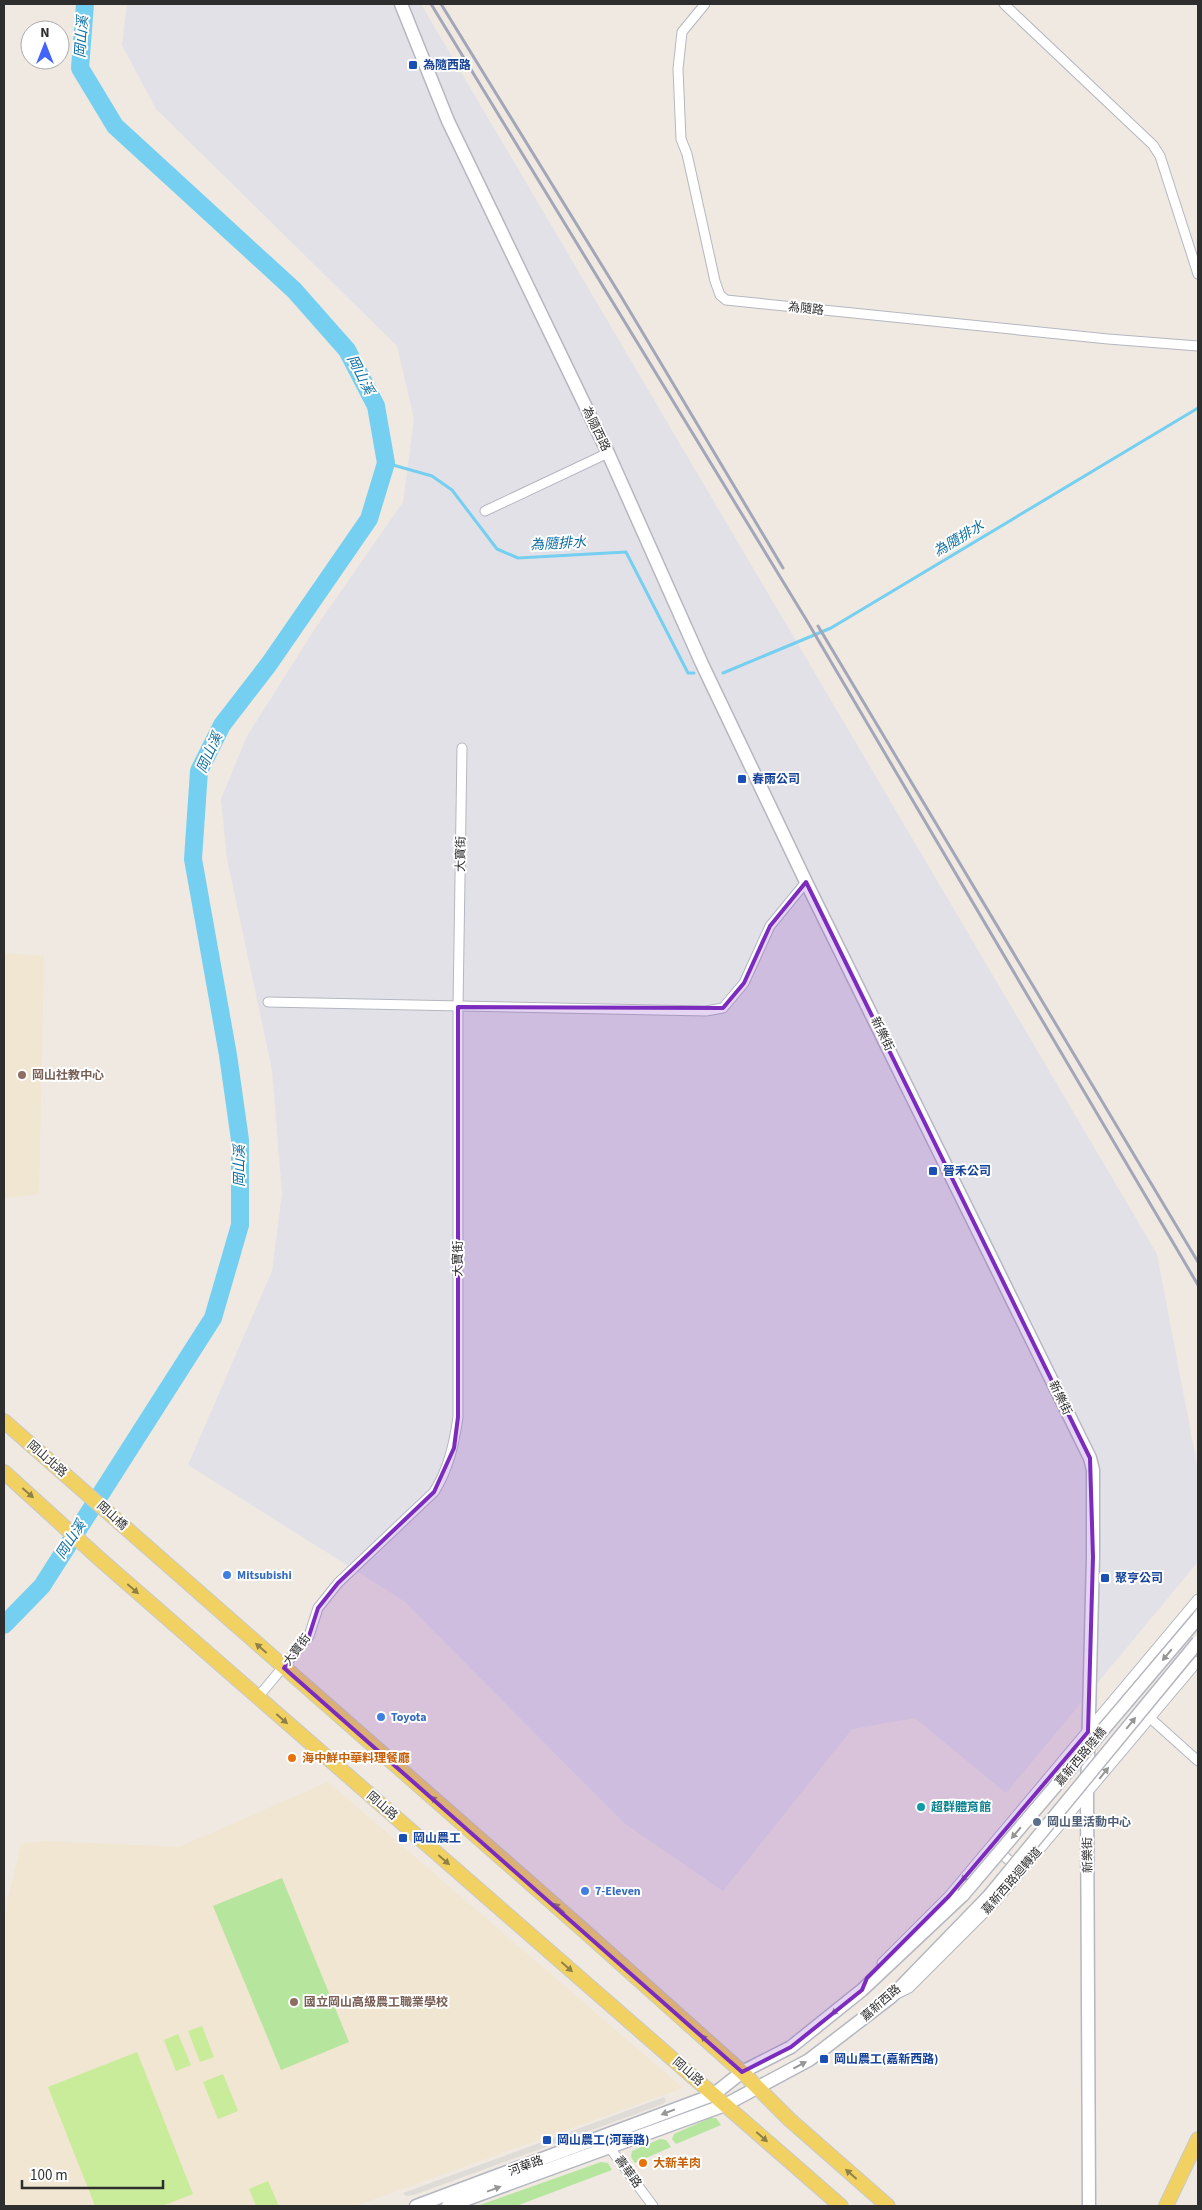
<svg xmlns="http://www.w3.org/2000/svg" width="1202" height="2210" viewBox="0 0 1202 2210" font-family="'Source Sans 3','Noto Sans TC',sans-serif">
  <rect width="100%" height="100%" fill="#efe9e1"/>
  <polygon fill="#e3e1e8" points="127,4 421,4 1157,1254 1198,1470 1198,1562 1006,1793 915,1718 852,1729 723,1891 624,1823 404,1601 188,1465 272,1271 282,1194 272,1070 227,859 221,799 247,736 316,627 403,502 414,419 397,346 156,109 122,45"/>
  <g fill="#f0e6d1">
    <polygon points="4,953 44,956 39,1194 4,1198"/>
    <polygon points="328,1782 683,2088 355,2206 4,2206 4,1917 21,1844 46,1841 179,1847"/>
  </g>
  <g fill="#b6e59e">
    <polygon points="282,1878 349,2042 281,2070 213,1906"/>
    <polygon points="710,2118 716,2118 721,2125 676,2144 672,2139 674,2134"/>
    <polygon points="660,2139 666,2140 671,2147 635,2163 631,2157 632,2151"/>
    <polygon points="601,2162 608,2163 612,2170 516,2206 477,2206"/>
  </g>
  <g fill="#c9ec9a">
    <polygon points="202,2026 214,2057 200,2062 188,2031"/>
    <polygon points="178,2034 191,2065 176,2071 164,2040"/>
    <polygon points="137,2052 193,2194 162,2206 95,2206 48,2087"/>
    <polygon points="223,2074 238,2111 218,2119 203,2082"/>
    <polygon points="268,2181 279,2206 256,2206 249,2189"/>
  </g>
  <polygon fill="#dfdcd8" points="664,2097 666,2101 663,2104 414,2195 406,2196 403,2193"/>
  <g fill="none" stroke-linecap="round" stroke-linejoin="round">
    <g stroke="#75cff0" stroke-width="3">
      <polyline points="386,463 432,476 452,490 497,549 518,558 626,552 688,673 694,673"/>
      <polyline points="723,673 831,628 1198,408"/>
    </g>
    <polyline stroke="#75cff0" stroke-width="18" points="4,1625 42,1586 213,1318 240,1225 240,1140 228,1055 193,859 199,771 222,725 269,664 369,519 386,463 376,406 347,350 294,290 115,126 80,68 85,4"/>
    <g stroke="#b4b7c1" stroke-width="11">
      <g id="street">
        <polyline points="705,4 682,32 678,69 681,139 687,154 715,281 720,295 726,300 1108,339 1198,346"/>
        <polyline points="1004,4 1153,145 1160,156 1198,274"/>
        <polyline points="485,511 608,453"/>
        <polyline points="268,1002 706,1011 723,1008 744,983 770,926 806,882"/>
        <path d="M258,1697L309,1636L318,1608L338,1583L434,1492C449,1468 454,1444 458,1417V1007L462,748"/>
        <polyline points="1149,1717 1198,1761"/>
        <polyline points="996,1849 1018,1868"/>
        <polyline points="882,1963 949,1896 1198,1599"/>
        <polyline points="897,1994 909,1988 997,1900 1198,1661"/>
        <polyline points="607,2144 653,2206"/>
      </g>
    </g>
    <g stroke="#b4b7c1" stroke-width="15">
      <g id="secondary">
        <polyline points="401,4 448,121 608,453 702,664 806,882 1090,1458 1093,1470 1093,1557 1087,1793 1089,2206"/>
        <polyline points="416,2206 713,2095 742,2072 791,2047 862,1990 963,1895"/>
        <polyline points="448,2206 725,2105 809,2060 891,1997 989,1896"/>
      </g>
    </g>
    <g stroke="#c9c9c9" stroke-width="16">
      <g id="primary">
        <polyline points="4,1421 581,1928 742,2072 790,2120 888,2206"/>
        <polyline points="4,1472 102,1561 841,2206"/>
        <polyline points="1166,2206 1198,2139"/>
      </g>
    </g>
    <use href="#street" stroke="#fff" stroke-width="9"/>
    <use href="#secondary" stroke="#fff" stroke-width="12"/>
    <use href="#primary" stroke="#f2d163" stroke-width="14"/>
    <g stroke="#a3a6b8" stroke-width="3">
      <polyline points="431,4 807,621 1198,1285"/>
      <polyline points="441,4 622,298 783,568"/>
      <polyline points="818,626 1198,1262"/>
    </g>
    <g stroke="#b4b7c1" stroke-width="15" stroke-linecap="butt">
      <g id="secondary-bridge">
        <polyline points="963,1895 1198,1618"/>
        <polyline points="989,1896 1198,1642"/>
      </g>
    </g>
    <use href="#secondary-bridge" stroke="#fff" stroke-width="12"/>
  </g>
  <defs><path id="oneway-solid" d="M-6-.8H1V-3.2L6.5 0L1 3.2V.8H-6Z" transform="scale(1.25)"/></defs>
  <g fill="#908048">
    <use href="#oneway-solid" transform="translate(28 1493) rotate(41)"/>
    <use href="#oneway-solid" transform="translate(133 1589) rotate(41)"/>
    <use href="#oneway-solid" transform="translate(261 1648) rotate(-139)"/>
    <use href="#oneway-solid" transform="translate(282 1719) rotate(41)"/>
    <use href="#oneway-solid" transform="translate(436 1801) rotate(-139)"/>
    <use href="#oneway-solid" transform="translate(444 1860) rotate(41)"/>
    <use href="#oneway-solid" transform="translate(559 1908) rotate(-139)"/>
    <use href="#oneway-solid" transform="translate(567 1967) rotate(41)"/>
    <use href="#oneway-solid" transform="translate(706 2040) rotate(-138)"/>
    <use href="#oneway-solid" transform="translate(762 2137) rotate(41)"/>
    <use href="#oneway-solid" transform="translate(851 2174) rotate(-139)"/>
  </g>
  <g fill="#969696">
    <use href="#oneway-solid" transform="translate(1167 1655) rotate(130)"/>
    <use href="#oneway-solid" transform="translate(1131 1723) rotate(-51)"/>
    <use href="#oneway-solid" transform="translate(1104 1773) rotate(-51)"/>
    <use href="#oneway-solid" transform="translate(1016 1833) rotate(130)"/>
    <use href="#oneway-solid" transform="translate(966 1876) rotate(130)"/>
    <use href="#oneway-solid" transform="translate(837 2010) rotate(141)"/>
    <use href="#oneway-solid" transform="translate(800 2065) rotate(-28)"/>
    <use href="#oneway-solid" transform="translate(668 2112) rotate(159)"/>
    <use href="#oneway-solid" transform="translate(494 2189) rotate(-20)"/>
  </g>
  <path fill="#7b2cbf" fill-opacity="0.2" stroke="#7b2cbf" stroke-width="4" stroke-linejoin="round" d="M806,882L1090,1458L1093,1557L1088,1732L949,1896L867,1978L862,1990L791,2047L742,2072L284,1668L309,1636L318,1608L338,1583L434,1492L454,1448L458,1417V1007L723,1008L744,983L770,926Z"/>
  <g fill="#1a4fb4" stroke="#fff" stroke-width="2">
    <rect x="408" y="60" width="10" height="10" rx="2.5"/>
    <rect x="737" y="774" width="10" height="10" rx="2.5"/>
    <rect x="928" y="1166" width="10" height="10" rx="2.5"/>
    <rect x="1100" y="1573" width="10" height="10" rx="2.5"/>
    <rect x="398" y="1833" width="10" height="10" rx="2.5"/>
    <rect x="819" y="2054" width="10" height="10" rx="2.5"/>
    <rect x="542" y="2135" width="10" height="10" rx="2.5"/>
  </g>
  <g fill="#8d6e63" stroke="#fff" stroke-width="2">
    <circle cx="22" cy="1075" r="5"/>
    <circle cx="294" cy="2002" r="5"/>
  </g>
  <g fill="#3f7fe0" stroke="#fff" stroke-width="2">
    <circle cx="227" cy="1575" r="5"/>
    <circle cx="381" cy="1717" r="5"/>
    <circle cx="585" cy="1891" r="5"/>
  </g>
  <g fill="#e8710a" stroke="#fff" stroke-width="2">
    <circle cx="292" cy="1758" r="5"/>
    <circle cx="643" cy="2163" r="5"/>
  </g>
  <circle fill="#0f9aa8" stroke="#fff" stroke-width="2" cx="921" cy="1807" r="5"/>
  <circle fill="#5c6f8a" stroke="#fff" stroke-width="2" cx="1037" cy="1822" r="5"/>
  <g text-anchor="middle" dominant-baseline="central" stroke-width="4" stroke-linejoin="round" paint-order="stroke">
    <g font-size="12" font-weight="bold" fill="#164399" stroke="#fff" text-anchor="start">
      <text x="423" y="65">為隨西路</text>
      <text x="752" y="779">春雨公司</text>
      <text x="943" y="1171">晉禾公司</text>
      <text x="1115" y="1578">聚亨公司</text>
      <text x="413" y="1838">岡山農工</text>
      <text x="834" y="2059">岡山農工(嘉新西路)</text>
      <text x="557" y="2140">岡山農工(河華路)</text>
    </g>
    <g font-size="12" fill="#2e2e2e" stroke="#fff">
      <text transform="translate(806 309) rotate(6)">為隨路</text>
      <text transform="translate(596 429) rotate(64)">為隨西路</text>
      <text transform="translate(461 854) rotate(-89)">大寶街</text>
      <text transform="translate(882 1034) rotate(64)">新樂街</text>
      <text transform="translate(458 1259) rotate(-90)">大寶街</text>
      <text transform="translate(1060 1398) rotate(64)">新樂街</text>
      <text transform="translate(47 1459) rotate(41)">岡山北路</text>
      <text transform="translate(112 1516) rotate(42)">岡山橋</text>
      <text transform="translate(297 1650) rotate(-53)">大寶街</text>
      <text transform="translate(1081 1757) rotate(-50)">嘉新西路陸橋</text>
      <text transform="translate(382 1806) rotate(41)">岡山路</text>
      <text transform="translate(1088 1855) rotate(-91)">新樂街</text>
      <text transform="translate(1012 1881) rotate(-49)">嘉新西路迴轉道</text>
      <text transform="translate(881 2003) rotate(-41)">嘉新西路</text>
      <text transform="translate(688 2072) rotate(41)">岡山路</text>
      <text transform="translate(526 2166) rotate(-20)">河華路</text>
      <text transform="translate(628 2172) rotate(54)">壽華路</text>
    </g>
    <g font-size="12" font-weight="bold" fill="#785e54" stroke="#fff" text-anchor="start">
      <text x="32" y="1075">岡山社教中心</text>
      <text x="304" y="2002">國立岡山高級農工職業學校</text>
    </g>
    <g font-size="12" font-weight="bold" fill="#366cbe" stroke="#fff" text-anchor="start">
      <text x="237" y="1575">Mitsubishi</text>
      <text x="391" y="1717">Toyota</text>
      <text x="595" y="1891">7-Eleven</text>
    </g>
    <g font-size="12" font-weight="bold" fill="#c56008" stroke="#fff" text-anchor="start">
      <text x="302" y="1758">海中鮮中華料理餐廳</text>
      <text x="653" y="2163">大新羊肉</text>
    </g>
    <g font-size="12" font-weight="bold" fill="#0d838f" stroke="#fff" text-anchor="start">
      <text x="931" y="1807">超群體育館</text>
    </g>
    <g font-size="12" font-weight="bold" fill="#4e5e75" stroke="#fff" text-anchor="start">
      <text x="1047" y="1822">岡山里活動中心</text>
    </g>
    <g font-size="14" font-style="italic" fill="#0d6fa3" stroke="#fff">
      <text transform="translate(82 37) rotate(-86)">岡山溪</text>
      <text transform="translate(360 375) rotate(63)">岡山溪</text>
      <text transform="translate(959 539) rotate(-31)">為隨排水</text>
      <text transform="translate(558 544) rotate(-3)">為隨排水</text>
      <text transform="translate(210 753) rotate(-66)">岡山溪</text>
      <text transform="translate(240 1166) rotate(-90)">岡山溪</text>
      <text transform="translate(71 1540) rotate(-57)">岡山溪</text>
    </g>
  </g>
  <rect width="1202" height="2210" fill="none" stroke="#2e2e2e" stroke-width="10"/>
  <g transform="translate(45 45)"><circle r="24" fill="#ffffff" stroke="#ababab"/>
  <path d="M0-4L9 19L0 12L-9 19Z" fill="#4264fb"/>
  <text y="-8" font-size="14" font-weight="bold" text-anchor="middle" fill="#2e2e2e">N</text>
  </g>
  <path d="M22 2180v8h141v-8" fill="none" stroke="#2e2e2e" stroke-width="2.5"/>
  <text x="30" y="2180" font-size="15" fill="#2e2e2e" stroke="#ffffff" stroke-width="4" paint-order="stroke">100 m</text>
</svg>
